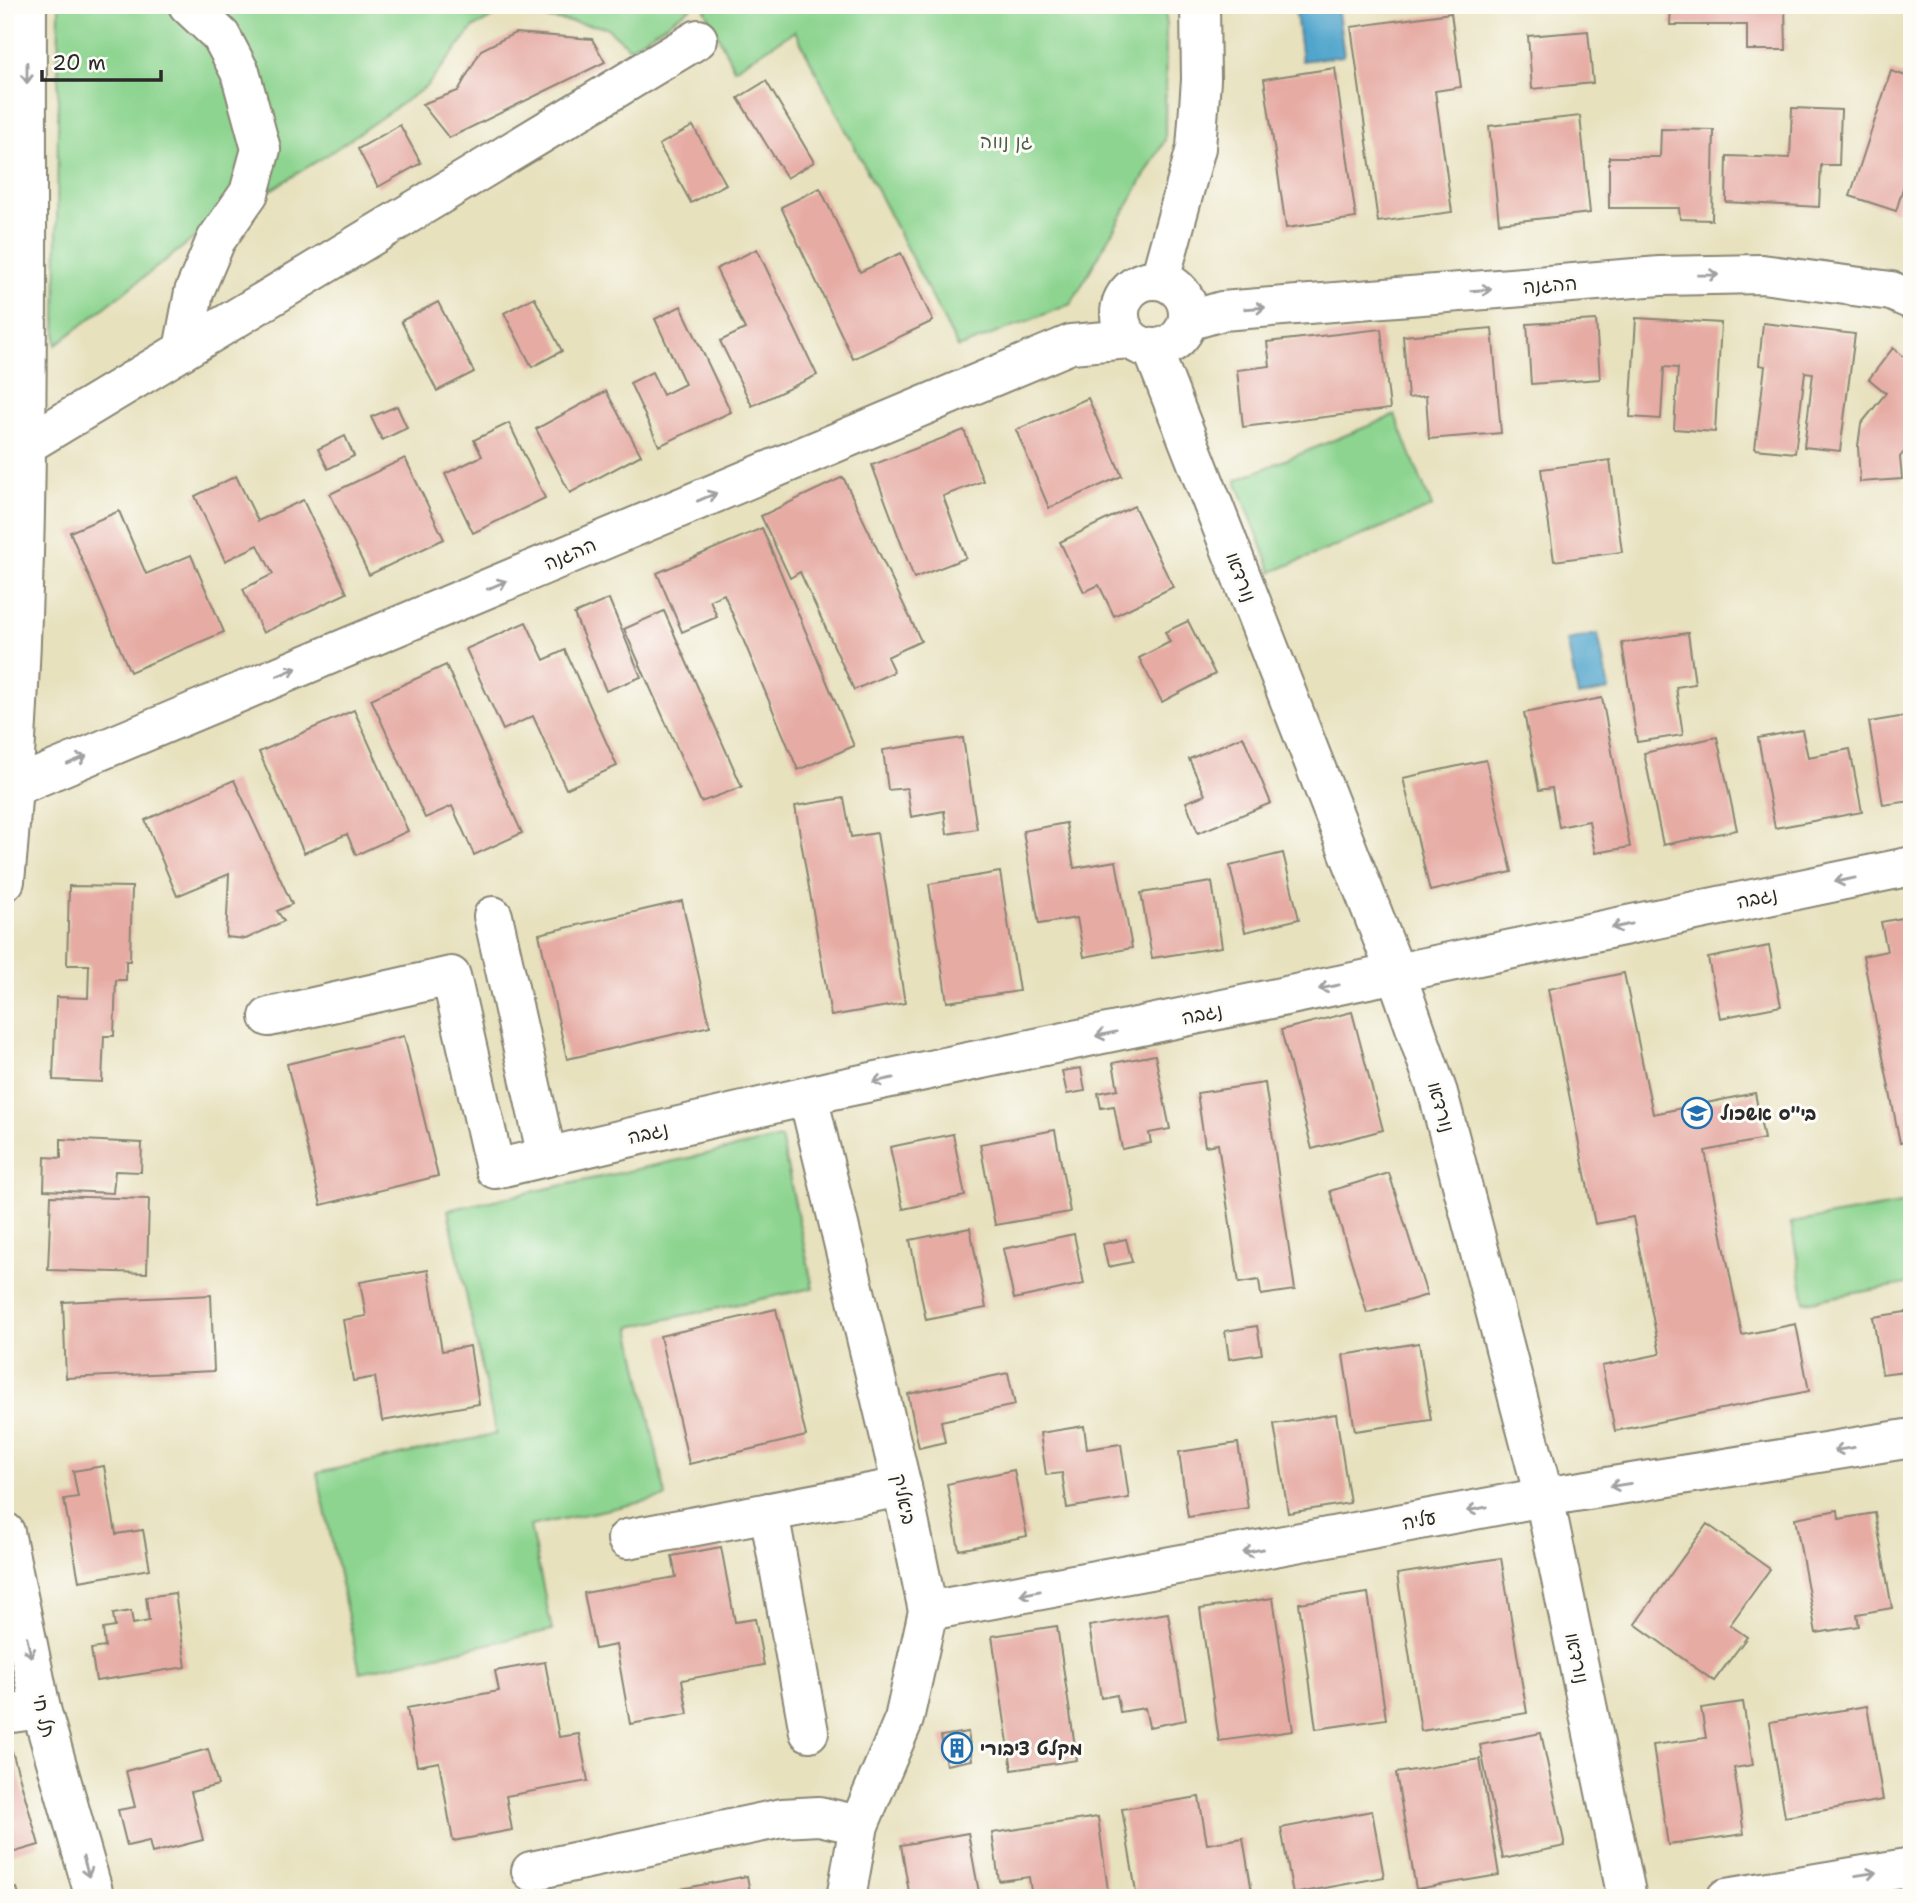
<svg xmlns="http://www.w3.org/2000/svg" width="1917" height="1903" viewBox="0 0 1917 1903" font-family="'Shantell Sans','Playpen Sans Hebrew',sans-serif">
  <rect width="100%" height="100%" fill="#fdfcf7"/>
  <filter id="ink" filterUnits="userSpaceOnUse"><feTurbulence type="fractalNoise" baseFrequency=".0143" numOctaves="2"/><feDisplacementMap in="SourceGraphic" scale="14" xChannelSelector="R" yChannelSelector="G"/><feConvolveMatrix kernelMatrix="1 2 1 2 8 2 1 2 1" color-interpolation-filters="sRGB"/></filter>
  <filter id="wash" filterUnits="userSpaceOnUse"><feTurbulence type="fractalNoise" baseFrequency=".00686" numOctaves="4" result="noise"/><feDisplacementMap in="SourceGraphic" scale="28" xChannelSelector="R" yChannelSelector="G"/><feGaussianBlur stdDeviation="1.57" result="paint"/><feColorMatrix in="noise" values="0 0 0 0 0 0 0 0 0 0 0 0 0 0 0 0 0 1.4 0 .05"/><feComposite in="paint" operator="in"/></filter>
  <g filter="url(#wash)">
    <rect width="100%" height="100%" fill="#e7e1be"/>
    <g fill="#8cd48f" stroke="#5c805d" stroke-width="2">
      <polygon points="59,5 695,5 630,48 606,27 501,12 473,28 427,86 330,153 197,236 56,345"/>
      <polygon points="703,5 1166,5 1165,140 1071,304 958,348 795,31 734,69"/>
      <polygon points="1395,415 1432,507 1272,572 1236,480"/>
      <polygon points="781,1138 813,1288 630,1327 666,1497 530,1526 552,1630 360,1672 317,1473 496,1434 448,1210"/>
      <polygon points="1912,1202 1912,1283 1805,1302 1791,1223"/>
    </g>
    <g fill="#51a5cc" stroke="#3e687c" stroke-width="2">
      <polygon points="1295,5 1337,5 1344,56 1302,61"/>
      <polygon points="1598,634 1609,690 1578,696 1567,640"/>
    </g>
    <g id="blocks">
      <g fill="#e6aca4">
        <polygon points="1671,5 1785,5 1786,50 1747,50 1747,25 1670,25"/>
        <polygon points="1451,13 1461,87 1435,91 1452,212 1378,222 1351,27"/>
        <polygon points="1588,31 1593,83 1532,89 1528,36"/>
        <polygon points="515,33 592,39 605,62 449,138 422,104 458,91 481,50"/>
        <polygon points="1335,68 1356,218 1286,228 1264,79"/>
        <polygon points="1891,71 1912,78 1912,173 1908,172 1896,211 1850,196"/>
        <polygon points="766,81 814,162 787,178 738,98"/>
        <polygon points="1792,108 1841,110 1839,165 1821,165 1819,207 1726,202 1727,156 1790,158"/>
        <polygon points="1580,116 1590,213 1499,223 1489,126"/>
        <polygon points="400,125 421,163 378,187 358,149"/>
        <polygon points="693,126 726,184 691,203 659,145"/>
        <polygon points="1661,129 1714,130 1712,220 1680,219 1679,208 1609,208 1609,157 1660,157"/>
        <polygon points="820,188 860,272 901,253 933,321 853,359 781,207"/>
        <polygon points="757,249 817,375 752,406 720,341 745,329 716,269"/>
        <polygon points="534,297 562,351 532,367 504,313"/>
        <polygon points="438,302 474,372 437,391 401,321"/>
        <polygon points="681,306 731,412 659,446 630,383 652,372 663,395 685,384 655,319"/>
        <polygon points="1636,318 1721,323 1715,432 1674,429 1678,368 1664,367 1661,419 1630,417"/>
        <polygon points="1596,320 1600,379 1531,384 1527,324"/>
        <polygon points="1763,323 1855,334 1840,451 1804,447 1813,373 1805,372 1795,453 1755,449 1765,366 1759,365"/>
        <polygon points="1492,328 1501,433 1429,439 1426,396 1408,398 1403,336"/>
        <polygon points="1381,329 1390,409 1243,427 1237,370 1270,366 1267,342"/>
        <polygon points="1893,348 1912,363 1912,442 1900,457 1902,479 1860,482 1858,446 1861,424 1886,393 1869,379"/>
        <polygon points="606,391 641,455 570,493 536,429"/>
        <polygon points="1088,398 1122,476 1049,508 1016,430"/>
        <polygon points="397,406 407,428 382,440 371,417"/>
        <polygon points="509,423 545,498 473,533 445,474 482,456 474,440"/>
        <polygon points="964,430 983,481 943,496 966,558 914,578 872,465"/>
        <polygon points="345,436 354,456 328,469 318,449"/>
        <polygon points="405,458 444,539 369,575 330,494"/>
        <polygon points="1610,460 1622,552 1554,561 1541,469"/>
        <polygon points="236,476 258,521 303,500 347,593 263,633 243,589 273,574 258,545 225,561 195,496"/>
        <polygon points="843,477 921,641 887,657 894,672 854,690 800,572 790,578 761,516"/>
        <polygon points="1134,506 1173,587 1114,616 1099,585 1084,592 1060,542"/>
        <polygon points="119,511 146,574 191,555 224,632 130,672 70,532"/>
        <polygon points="762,528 854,746 798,770 724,594 710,600 717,617 682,632 657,573"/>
        <polygon points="609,599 641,677 606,691 574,614"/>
        <polygon points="664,611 742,787 701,802 624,629"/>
        <polygon points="1188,621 1215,674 1162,702 1139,658 1170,642 1165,632"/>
        <polygon points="526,622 544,660 565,650 617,766 566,789 533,716 503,730 466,649"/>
        <polygon points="1688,633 1695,684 1676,687 1683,735 1637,742 1622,643"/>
        <polygon points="446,665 522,833 474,855 452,806 425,818 371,699"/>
        <polygon points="1602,698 1630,847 1595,853 1589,821 1559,827 1552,788 1539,790 1524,713"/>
        <polygon points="354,710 408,831 356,855 347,834 304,853 259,752"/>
        <polygon points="1912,715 1912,801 1883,805 1869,722"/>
        <polygon points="1802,730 1808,757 1850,749 1862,812 1775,828 1758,738"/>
        <polygon points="1243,736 1271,803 1198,833 1186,802 1205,795 1189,759"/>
        <polygon points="1717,737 1737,830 1663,845 1644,753"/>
        <polygon points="963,738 977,829 947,834 944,811 911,817 907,788 888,790 883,750"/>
        <polygon points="1486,760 1512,872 1430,891 1403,778"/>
        <polygon points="234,780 292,904 277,911 284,921 246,939 226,937 229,874 177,896 145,820"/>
        <polygon points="844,798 851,837 877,833 905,1003 831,1016 795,806"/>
        <polygon points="1066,823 1074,868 1116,861 1132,948 1084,957 1077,918 1039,924 1023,831"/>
        <polygon points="1283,853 1299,919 1245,932 1230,866"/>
        <polygon points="1000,872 1019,991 947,1002 929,884"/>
        <polygon points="1212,882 1222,947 1152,958 1141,893"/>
        <polygon points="69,886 132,887 130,961 126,961 126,980 116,980 114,1036 104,1036 102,1082 53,1080 56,997 88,998 89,965 67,965"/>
        <polygon points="682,901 710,1026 567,1059 539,934"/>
        <polygon points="1912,916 1912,1141 1900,1143 1863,956 1887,951 1881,922"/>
        <polygon points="1769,946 1781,1006 1720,1018 1708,958"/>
        <polygon points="1624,973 1653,1114 1755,1093 1764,1139 1705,1151 1742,1335 1796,1324 1809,1391 1615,1431 1602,1366 1660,1354 1633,1217 1595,1224 1548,989"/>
        <polygon points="1352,1012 1383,1130 1312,1149 1281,1030"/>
        <polygon points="404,1036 438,1176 321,1205 287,1064"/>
        <polygon points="1155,1055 1170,1129 1149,1133 1151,1143 1122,1149 1114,1106 1101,1108 1098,1093 1118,1089 1113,1063"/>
        <polygon points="1081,1068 1085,1091 1067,1094 1062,1071"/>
        <polygon points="1265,1083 1295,1290 1261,1295 1259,1280 1239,1283 1218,1144 1205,1146 1197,1093"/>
        <polygon points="1055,1130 1070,1212 995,1225 980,1144"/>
        <polygon points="953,1134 965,1196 903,1209 890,1147"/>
        <polygon points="61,1139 142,1143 141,1172 115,1171 113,1193 44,1190 45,1157 61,1158"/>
        <polygon points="1389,1173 1427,1295 1367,1313 1330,1191"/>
        <polygon points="51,1196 149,1199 147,1273 48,1270"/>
        <polygon points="970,1228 986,1308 926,1320 910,1240"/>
        <polygon points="1074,1234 1084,1284 1014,1299 1003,1249"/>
        <polygon points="1126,1239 1132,1262 1108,1267 1103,1244"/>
        <polygon points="428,1270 442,1351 470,1346 479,1404 382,1421 375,1377 353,1381 343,1320 366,1316 360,1282"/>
        <polygon points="211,1295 214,1371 66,1378 63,1302"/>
        <polygon points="776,1309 806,1436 689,1464 660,1336"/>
        <polygon points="1912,1311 1912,1370 1882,1374 1873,1317"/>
        <polygon points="1257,1326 1262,1354 1229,1359 1225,1331"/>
        <polygon points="1419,1343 1431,1420 1355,1431 1343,1355"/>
        <polygon points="1008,1373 1015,1405 941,1421 945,1442 919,1448 908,1394"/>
        <polygon points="1336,1414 1350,1503 1288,1513 1274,1424"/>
        <polygon points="1084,1426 1087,1449 1121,1444 1129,1498 1067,1508 1062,1473 1046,1475 1040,1433"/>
        <polygon points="1238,1443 1248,1508 1188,1517 1179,1452"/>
        <polygon points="104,1466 116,1534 143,1530 150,1569 79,1581 64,1499 78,1497 73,1471"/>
        <polygon points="1014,1470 1027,1536 959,1550 947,1484"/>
        <polygon points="1907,1497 1912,1497 1912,1518 1910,1518"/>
        <polygon points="1838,1510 1839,1519 1875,1513 1892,1608 1857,1614 1859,1626 1816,1633 1795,1518"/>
        <polygon points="1707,1524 1770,1569 1730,1625 1747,1637 1714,1681 1635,1624"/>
        <polygon points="721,1547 735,1622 755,1619 764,1665 682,1680 688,1714 630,1724 616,1645 595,1649 584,1593 676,1577 672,1556"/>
        <polygon points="1501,1558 1527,1713 1421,1731 1397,1574"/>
        <polygon points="175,1593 186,1667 96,1681 91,1649 105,1647 103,1629 115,1627 113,1614 131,1611 133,1624 149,1621 146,1597"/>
        <polygon points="1368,1593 1386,1719 1316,1729 1299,1603"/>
        <polygon points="1273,1598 1293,1731 1219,1741 1200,1609"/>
        <polygon points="1168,1613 1186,1720 1149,1727 1145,1708 1120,1712 1117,1695 1101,1698 1089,1626"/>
        <polygon points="1057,1626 1077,1760 1012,1770 992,1636"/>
        <polygon points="545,1662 559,1737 579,1734 588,1781 506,1796 512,1830 453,1841 439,1762 417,1766 407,1708 499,1691 495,1671"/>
        <polygon points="1912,1691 1912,1718 1910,1718 1906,1692"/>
        <polygon points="1743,1702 1753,1765 1734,1768 1744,1834 1668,1845 1653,1745 1706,1738 1701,1708"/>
        <polygon points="1867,1706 1883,1800 1785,1817 1770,1722"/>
        <polygon points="968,1732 972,1760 946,1765 941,1736"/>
        <polygon points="1541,1733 1565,1846 1503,1859 1480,1745"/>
        <polygon points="208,1749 218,1785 191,1792 203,1840 152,1853 149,1841 127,1846 118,1810 135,1807 126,1771"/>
        <polygon points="12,1751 39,1845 5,1855 5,1753"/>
        <polygon points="1480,1759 1499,1875 1416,1889 1396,1773"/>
        <polygon points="1199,1797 1207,1844 1243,1838 1253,1898 1137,1898 1122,1809"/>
        <polygon points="1372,1811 1384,1877 1293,1894 1281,1828"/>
        <polygon points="1098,1817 1109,1898 1032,1898 1029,1877 999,1881 992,1833"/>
        <polygon points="968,1833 980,1898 910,1898 901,1845"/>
        <polygon points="747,1876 751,1898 682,1898 681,1889"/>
        <polygon points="17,1888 20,1898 5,1898 5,1892"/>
      </g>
    </g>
  </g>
  <g filter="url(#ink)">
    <use href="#blocks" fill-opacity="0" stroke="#898674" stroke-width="2"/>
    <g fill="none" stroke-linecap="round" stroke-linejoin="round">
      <g stroke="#898674" stroke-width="42">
        <g id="minor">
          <polyline points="1160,279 1196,148 1201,80 1200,5"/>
          <circle cx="1154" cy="314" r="34"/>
          <polyline points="1188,321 1222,311 1660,276 1762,274 1891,291 1912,300"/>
          <polyline points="1152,348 1396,973 1438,1093 1544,1497 1627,1898"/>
          <polyline points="183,350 194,292 216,240 249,193 261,149 240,72 221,36 188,5"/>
          <polyline points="26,445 698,39"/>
          <polyline points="14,787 1071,344 1130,339"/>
          <path d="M5,881C33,591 26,297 27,5"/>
          <polyline points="493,916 547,1157"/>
          <polyline points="269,1017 451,976 495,1169 833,1090 1912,866"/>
          <polyline points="808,1096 902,1487 928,1611 904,1719 859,1825 846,1898"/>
          <polyline points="769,1512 809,1732"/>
          <polyline points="5,1532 41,1709 95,1898"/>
          <polyline points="627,1539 902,1487"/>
          <polyline points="928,1611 1544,1497 1912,1438"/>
          <polyline points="5,1714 41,1709"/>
          <polyline points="531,1871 782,1818 819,1816 859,1825"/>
          <polyline points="1726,1898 1912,1867"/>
        </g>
      </g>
      <use href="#minor" stroke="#fff" stroke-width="38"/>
    </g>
    <defs><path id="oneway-shaft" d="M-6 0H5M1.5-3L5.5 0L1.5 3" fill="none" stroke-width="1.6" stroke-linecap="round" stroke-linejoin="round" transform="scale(1.75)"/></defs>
    <g stroke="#a0a0a0">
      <use href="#oneway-shaft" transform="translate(27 73) rotate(90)"/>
      <use href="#oneway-shaft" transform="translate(1708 275) rotate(-1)"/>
      <use href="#oneway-shaft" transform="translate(1481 290) rotate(-4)"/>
      <use href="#oneway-shaft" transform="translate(1255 308) rotate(-4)"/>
      <use href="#oneway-shaft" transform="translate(707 497) rotate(-23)"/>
      <use href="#oneway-shaft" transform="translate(497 585) rotate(-23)"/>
      <use href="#oneway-shaft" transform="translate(287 672) rotate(-23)"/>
      <use href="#oneway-shaft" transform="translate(77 760) rotate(-23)"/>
      <use href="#oneway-shaft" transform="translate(1845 880) rotate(168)"/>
      <use href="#oneway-shaft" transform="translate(1622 926) rotate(168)"/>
      <use href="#oneway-shaft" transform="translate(1329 987) rotate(168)"/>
      <use href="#oneway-shaft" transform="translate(1106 1034) rotate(168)"/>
      <use href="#oneway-shaft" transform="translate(883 1080) rotate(168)"/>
      <use href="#oneway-shaft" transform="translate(1844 1449) rotate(171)"/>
      <use href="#oneway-shaft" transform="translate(1620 1485) rotate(171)"/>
      <use href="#oneway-shaft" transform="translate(1477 1509) rotate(169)"/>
      <use href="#oneway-shaft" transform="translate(1253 1551) rotate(169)"/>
      <use href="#oneway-shaft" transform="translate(1030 1593) rotate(169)"/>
      <use href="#oneway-shaft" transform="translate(29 1647) rotate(78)"/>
      <use href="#oneway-shaft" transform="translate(86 1867) rotate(74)"/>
      <use href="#oneway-shaft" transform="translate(1866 1874) rotate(-9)"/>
    </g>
  </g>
  <defs>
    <g id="school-ring" transform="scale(1.575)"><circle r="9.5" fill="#fdfcf7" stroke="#1f6fb2" stroke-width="1.5"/><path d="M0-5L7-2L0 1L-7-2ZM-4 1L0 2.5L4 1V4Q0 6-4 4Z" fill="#1f6fb2"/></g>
    <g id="building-ring" transform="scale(1.575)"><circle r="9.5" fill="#fdfcf7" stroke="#1f6fb2" stroke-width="1.5"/><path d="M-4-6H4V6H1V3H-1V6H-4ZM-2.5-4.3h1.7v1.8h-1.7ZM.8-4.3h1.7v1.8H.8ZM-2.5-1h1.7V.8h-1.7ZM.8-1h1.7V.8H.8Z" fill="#1f6fb2"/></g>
  </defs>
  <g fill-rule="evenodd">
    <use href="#school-ring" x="1697" y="1113"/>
    <use href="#building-ring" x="957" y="1748"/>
  </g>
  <g text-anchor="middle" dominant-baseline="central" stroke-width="6" stroke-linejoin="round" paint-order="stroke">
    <g font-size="19" fill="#485e49" stroke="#fdfcf7">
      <text x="1006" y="141">גן נווה</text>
    </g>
    <g font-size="19" fill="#2b2b2b" stroke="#fdfcf7">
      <text transform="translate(1550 285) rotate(-4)">ההגנה</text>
      <text transform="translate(570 554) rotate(-23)">ההגנה</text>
      <text transform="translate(1241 577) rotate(69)">נורדאו</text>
      <text transform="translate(1757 898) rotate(-12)">נגבה</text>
      <text transform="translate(1202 1014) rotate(-12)">נגבה</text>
      <text transform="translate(1441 1107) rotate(74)">נורדאו</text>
      <text transform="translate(648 1133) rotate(-13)">נגבה</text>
      <text transform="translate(904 1499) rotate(78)">ביאליק</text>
      <text transform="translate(1419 1520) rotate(-11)">עליה</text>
      <text transform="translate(1577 1658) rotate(78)">נורדאו</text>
      <text transform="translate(44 1716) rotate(76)">תל חי</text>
    </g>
    <g font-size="19" font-weight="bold" fill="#2b2b2b" stroke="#fdfcf7" text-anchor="start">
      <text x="1720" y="1113">בי"ס אשכול</text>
      <text x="980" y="1748">מקלט ציבורי</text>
    </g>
  </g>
  <rect width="1917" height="1903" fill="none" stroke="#fdfcf7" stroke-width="28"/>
  <path d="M42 70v10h119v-10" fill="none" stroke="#2b2b2b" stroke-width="3.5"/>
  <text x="52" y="70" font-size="21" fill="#2b2b2b" stroke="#fdfcf7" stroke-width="5" paint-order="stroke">20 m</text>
</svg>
